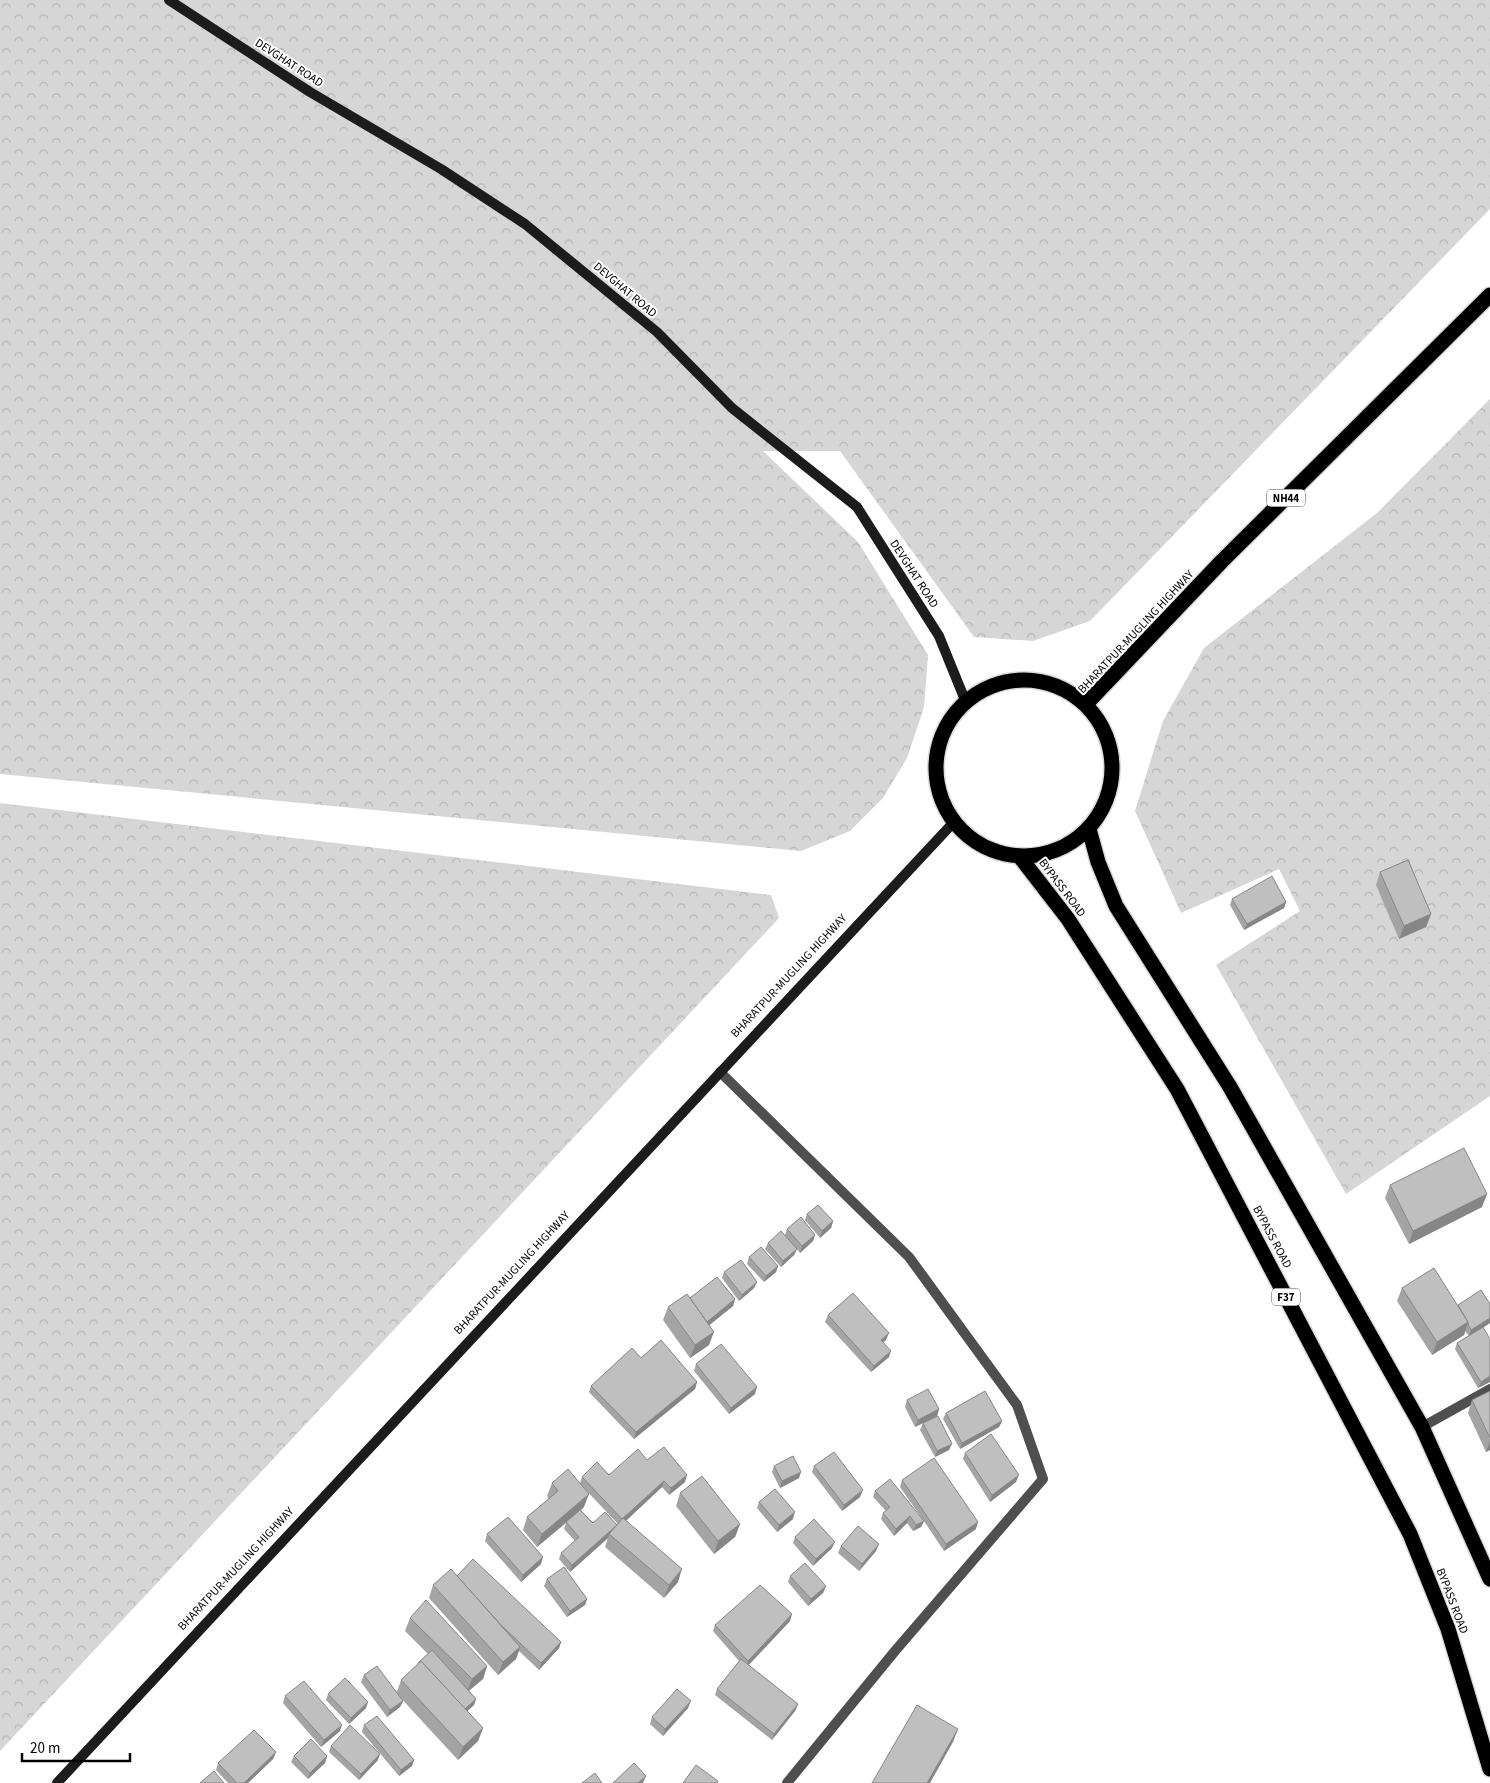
<svg xmlns="http://www.w3.org/2000/svg" width="1490" height="1783" viewBox="0 0 1490 1783" font-family="'Source Sans 3',sans-serif">
  <defs>
    <pattern id="forest-crowns" width="20" height="18" patternUnits="userSpaceOnUse" patternTransform="scale(1.25)"><rect width="20" height="18" fill="#d6d6d6"/><path d="M2 6a3 3 0 1 1 6 0M12 15a3 3 0 1 1 6 0" fill="none" stroke="#b6b6b6"/></pattern>
  </defs>
  <rect width="100%" height="100%" fill="#fff"/>
  <g fill="url(#forest-crowns)">
    <polygon points="0,0 1490,0 1490,209 1090,621 1033,641 974,637 840,451 763,451 858,542 928,655 924,707 907,758 883,798 850,831 801,851 0,774"/>
    <polygon points="1490,399 1490,1096 1346,1194 1216,965 1300,911 1279,869 1181,913 1135,811 1163,721 1204,648 1377,513"/>
    <polygon points="0,803 771,895 779,918 0,1751"/>
  </g>
  <g fill="none" stroke-linecap="round" stroke-linejoin="round">
    <g stroke="#dbdbdb" stroke-width="18">
      <g id="highway">
        <circle cx="1024" cy="768" r="88"/>
        <polyline points="1086,704 1222,561 1490,295"/>
        <polyline points="1089,829 1098,862 1116,906 1230,1087 1422,1427 1490,1579"/>
        <polyline points="1020,857 1068,919 1177,1089 1410,1534 1448,1629 1490,1769"/>
      </g>
    </g>
    <g stroke="#4f4f4f" stroke-width="10">
      <polyline points="720,1072 909,1257 1017,1405 1043,1479 895,1651 787,1783"/>
      <polyline points="1422,1427 1490,1389"/>
    </g>
    <g stroke="#1c1c1c" stroke-width="10">
      <polyline points="169,0 310,92 441,169 525,224 657,332 732,408 857,507 939,636 965,700"/>
      <polyline points="57,1783 953,823"/>
    </g>
    <use href="#highway" stroke="#000" stroke-width="15"/>
  </g>
  <g fill="#a4a4a4" fill-rule="evenodd">
    <polygon points="1380,872 1431,914 1426,927 1399,939 1376,885"/>
    <polygon points="1232,899 1286,902 1284,908 1244,930 1230,905"/>
    <polygon points="1390,1185 1482,1207 1409,1244 1385,1198"/>
    <polygon points="807,1214 833,1221 831,1228 820,1238 805,1220"/>
    <polygon points="787,1229 815,1235 813,1241 800,1253 797,1249 794,1255 781,1267 765,1249 768,1243 785,1235"/>
    <polygon points="749,1257 778,1266 776,1272 764,1282 747,1264"/>
    <polygon points="724,1272 757,1282 754,1288 739,1301 722,1278"/>
    <polygon points="1402,1288 1458,1305 1490,1323 1483,1328 1490,1382 1478,1388 1455,1349 1457,1343 1469,1336 1465,1331 1464,1335 1432,1355 1397,1301"/>
    <polygon points="690,1298 735,1299 733,1306 709,1325 709,1345 690,1358 663,1320 668,1307"/>
    <polygon points="828,1315 886,1340 883,1342 889,1357 871,1372 825,1322"/>
    <polygon points="641,1358 697,1382 695,1389 634,1439 589,1392 591,1386"/>
    <polygon points="696,1364 755,1394 729,1414 694,1371"/>
    <polygon points="1490,1391 1490,1450 1486,1452 1468,1413 1472,1400"/>
    <polygon points="907,1400 939,1409 937,1416 915,1427 905,1407"/>
    <polygon points="946,1413 1002,1421 999,1427 960,1449 943,1419"/>
    <polygon points="923,1423 949,1450 935,1457 920,1430"/>
    <polygon points="965,1453 1016,1482 990,1502 963,1459"/>
    <path d="M647,1460L685,1482L669,1495L662,1487L626,1521L678,1582L664,1598L605,1547L608,1538L570,1572L559,1559L561,1553L575,1541L564,1529L566,1523L537,1547L523,1530L527,1517L549,1499L547,1496L552,1483H580L582,1477L609,1475ZM583,1487L618,1524L617,1525L593,1523L581,1510L584,1507Z"/>
    <polygon points="774,1466 799,1478 780,1488 772,1472"/>
    <polygon points="814,1466 860,1497 842,1511 812,1472"/>
    <polygon points="902,1480 976,1529 944,1551 924,1521 921,1527 913,1531 907,1523 894,1536 881,1519 883,1513 886,1511 873,1497 875,1491 921,1517 900,1487"/>
    <polygon points="680,1493 740,1524 735,1537 714,1554 676,1506"/>
    <polygon points="759,1502 793,1519 777,1532 757,1508"/>
    <polygon points="487,1534 541,1564 521,1582 485,1541"/>
    <polygon points="795,1537 832,1548 813,1566 793,1543"/>
    <polygon points="841,1546 876,1551 859,1571 838,1553"/>
    <polygon points="457,1576 561,1642 559,1648 539,1670 519,1651 516,1659 498,1675 429,1598 433,1585"/>
    <polygon points="790,1576 826,1586 823,1593 808,1606 788,1582"/>
    <polygon points="547,1579 587,1599 585,1605 567,1617 544,1586"/>
    <polygon points="410,1618 487,1666 483,1679 469,1691 476,1699 474,1705 467,1711 483,1728 478,1741 458,1760 398,1695 403,1701 400,1707 387,1717 361,1682 364,1675 397,1692 401,1680 417,1665 418,1663 428,1654 405,1631"/>
    <polygon points="790,1621 748,1665 798,1704 795,1711 772,1740 715,1695 717,1689 739,1661 713,1631 715,1625"/>
    <polygon points="328,1694 366,1708 349,1724 326,1700"/>
    <polygon points="285,1696 340,1731 321,1747 283,1703"/>
    <polygon points="688,1708 663,1736 650,1724 652,1717"/>
    <polygon points="364,1725 414,1760 412,1766 399,1776 362,1732"/>
    <polygon points="331,1746 378,1760 359,1780 329,1752"/>
    <polygon points="276,1752 273,1759 248,1783 228,1783 216,1770 218,1763"/>
    <polygon points="294,1756 327,1756 325,1763 308,1779 291,1762"/>
  </g>
  <g fill="#868686">
    <polygon points="1286,902 1284,908 1244,930 1247,924"/>
    <polygon points="1431,914 1426,927 1399,939 1404,926"/>
    <polygon points="1487,1194 1482,1207 1409,1244 1413,1231"/>
    <polygon points="833,1221 831,1228 820,1238 822,1231"/>
    <polygon points="815,1235 813,1241 800,1253 802,1246"/>
    <polygon points="797,1249 794,1255 781,1267 783,1261"/>
    <polygon points="778,1266 776,1272 764,1282 766,1276"/>
    <polygon points="757,1282 754,1288 739,1301 742,1295"/>
    <polygon points="735,1299 733,1306 701,1332 703,1325"/>
    <polygon points="1490,1318 1490,1323 1469,1336 1471,1330"/>
    <polygon points="1468,1322 1464,1335 1432,1355 1437,1342"/>
    <polygon points="714,1332 709,1345 690,1358 695,1345"/>
    <polygon points="889,1333 886,1340 879,1346 881,1340"/>
    <polygon points="891,1351 889,1357 871,1372 874,1366"/>
    <polygon points="1490,1376 1490,1382 1478,1388 1481,1382"/>
    <polygon points="697,1382 695,1389 634,1439 636,1432"/>
    <polygon points="757,1387 755,1394 729,1414 731,1408"/>
    <polygon points="939,1409 937,1416 915,1427 918,1420"/>
    <polygon points="1002,1421 999,1427 960,1449 962,1443"/>
    <polygon points="1490,1441 1490,1450 1486,1452"/>
    <polygon points="952,1444 949,1450 935,1457 937,1451"/>
    <polygon points="801,1472 799,1478 780,1488 782,1481"/>
    <polygon points="687,1475 685,1482 669,1495 671,1488"/>
    <polygon points="1019,1475 1016,1482 990,1502 992,1495"/>
    <polygon points="664,1481 662,1487 620,1526 622,1519"/>
    <polygon points="863,1490 860,1497 842,1511 844,1505"/>
    <polygon points="589,1494 584,1507 537,1547 542,1534"/>
    <polygon points="795,1512 793,1519 777,1532 779,1525"/>
    <polygon points="910,1516 907,1523 894,1536 896,1529"/>
    <polygon points="924,1521 921,1527 913,1531 916,1525"/>
    <polygon points="978,1522 976,1529 944,1551 946,1544"/>
    <polygon points="740,1524 735,1537 714,1554 718,1541"/>
    <polygon points="617,1525 609,1534 608,1538 570,1572 572,1565"/>
    <polygon points="835,1542 832,1548 813,1566 816,1559"/>
    <polygon points="879,1544 876,1551 859,1571 862,1564"/>
    <polygon points="543,1557 541,1564 521,1582 523,1575"/>
    <polygon points="682,1569 678,1582 664,1598 669,1585"/>
    <polygon points="826,1586 823,1593 808,1606 811,1599"/>
    <polygon points="587,1599 585,1605 567,1617 570,1611"/>
    <polygon points="792,1614 790,1621 746,1668 748,1661"/>
    <polygon points="561,1642 559,1648 539,1670 541,1663"/>
    <polygon points="520,1647 516,1659 498,1675 503,1662"/>
    <polygon points="487,1666 483,1679 467,1692 472,1679"/>
    <polygon points="476,1699 474,1705 460,1718 462,1711"/>
    <polygon points="403,1701 400,1707 387,1717 390,1710"/>
    <polygon points="691,1701 688,1708 663,1736 665,1729"/>
    <polygon points="368,1702 366,1708 349,1724 351,1718"/>
    <polygon points="798,1704 795,1711 772,1740 774,1734"/>
    <polygon points="342,1725 340,1731 321,1747 324,1740"/>
    <polygon points="483,1728 478,1741 458,1760 463,1747"/>
    <polygon points="958,1729 953,1742 930,1783 927,1783"/>
    <polygon points="276,1752 273,1759 248,1783 244,1783"/>
    <polygon points="380,1754 378,1760 359,1780 361,1774"/>
    <polygon points="327,1756 325,1763 308,1779 310,1773"/>
    <polygon points="414,1760 412,1766 399,1776 401,1770"/>
    <polygon points="646,1776 643,1783 638,1783"/>
  </g>
  <g fill="#bfbfbf" stroke="#868686">
    <polygon points="1408,860 1431,914 1404,926 1380,872"/>
    <polygon points="1272,876 1286,902 1247,924 1232,899"/>
    <polygon points="1464,1148 1487,1194 1413,1231 1390,1185"/>
    <polygon points="818,1205 833,1221 822,1231 807,1214"/>
    <polygon points="801,1217 815,1235 802,1246 787,1229"/>
    <polygon points="781,1231 797,1249 783,1261 768,1243"/>
    <polygon points="761,1247 778,1266 766,1276 749,1257"/>
    <polygon points="741,1260 757,1282 742,1295 724,1272"/>
    <polygon points="1434,1268 1468,1322 1437,1342 1402,1288"/>
    <polygon points="717,1277 735,1299 707,1322 690,1298"/>
    <polygon points="1481,1290 1490,1304 1490,1318 1471,1330 1468,1324 1468,1322 1458,1305"/>
    <polygon points="853,1293 889,1333 881,1340 891,1351 874,1366 828,1315"/>
    <polygon points="687,1294 714,1332 695,1345 668,1307"/>
    <polygon points="1483,1327 1490,1339 1490,1376 1481,1382 1457,1343"/>
    <polygon points="661,1340 697,1382 636,1432 591,1386 632,1348 641,1358"/>
    <polygon points="721,1344 757,1387 731,1408 696,1364"/>
    <polygon points="928,1389 939,1409 918,1420 907,1400"/>
    <polygon points="985,1391 1002,1421 962,1443 946,1413"/>
    <polygon points="1490,1391 1490,1438 1472,1400"/>
    <polygon points="938,1416 952,1444 937,1451 923,1423"/>
    <polygon points="991,1434 1019,1475 992,1495 965,1453"/>
    <polygon points="664,1447 687,1475 671,1488 664,1481 622,1519 582,1477 597,1462 609,1475 638,1449 647,1460"/>
    <polygon points="834,1452 863,1490 844,1505 814,1466"/>
    <polygon points="793,1456 801,1472 782,1481 774,1466"/>
    <polygon points="934,1458 978,1522 946,1544 902,1480"/>
    <polygon points="568,1469 589,1494 542,1534 527,1517 558,1491 552,1483"/>
    <polygon points="702,1476 740,1524 718,1541 680,1493"/>
    <polygon points="890,1479 924,1521 916,1525 910,1516 896,1529 883,1513 890,1507 875,1491"/>
    <polygon points="775,1489 795,1512 779,1525 759,1502"/>
    <polygon points="580,1510 593,1523 605,1512 617,1525 572,1565 561,1553 579,1537 566,1522"/>
    <polygon points="508,1517 543,1557 523,1575 487,1534"/>
    <polygon points="623,1518 682,1569 669,1585 609,1534"/>
    <polygon points="814,1519 835,1542 816,1559 795,1537"/>
    <polygon points="858,1526 879,1544 862,1564 841,1546"/>
    <polygon points="473,1559 561,1642 541,1663 501,1625 457,1576"/>
    <polygon points="805,1563 826,1586 811,1599 790,1576"/>
    <polygon points="564,1567 587,1599 570,1611 547,1579"/>
    <polygon points="451,1569 520,1647 503,1662 433,1585"/>
    <polygon points="760,1585 792,1614 748,1661 715,1625"/>
    <polygon points="426,1600 487,1666 472,1679 410,1618"/>
    <polygon points="432,1650 476,1699 465,1709 421,1661 419,1664 418,1663"/>
    <polygon points="741,1659 798,1704 774,1734 717,1689"/>
    <polygon points="421,1661 483,1728 463,1747 401,1680"/>
    <polygon points="377,1666 403,1701 390,1710 364,1675"/>
    <polygon points="345,1678 368,1702 351,1718 328,1694"/>
    <polygon points="304,1681 342,1725 324,1740 285,1696"/>
    <polygon points="677,1689 691,1701 665,1729 652,1717"/>
    <polygon points="917,1705 958,1729 927,1783 872,1783"/>
    <polygon points="377,1716 414,1760 401,1770 364,1725"/>
    <polygon points="350,1725 380,1754 361,1774 331,1746"/>
    <polygon points="254,1730 276,1752 244,1783 237,1783 218,1763"/>
    <polygon points="311,1739 327,1756 310,1773 294,1756"/>
    <polygon points="634,1763 646,1776 638,1783 613,1783"/>
    <polygon points="696,1765 718,1781 717,1783 683,1783"/>
    <polygon points="214,1771 224,1783 200,1783"/>
    <polygon points="595,1773 602,1783 582,1783"/>
  </g>
  <g text-anchor="middle" dominant-baseline="central" stroke-width="4" stroke-linejoin="round" paint-order="stroke">
    <g fill="#fff" stroke="#4c4c4c" stroke-width="1">
      <rect x="1267" y="489.5" width="38" height="17" rx="4"/>
      <rect x="1272" y="1288.5" width="28" height="17" rx="4"/>
    </g>
    <g font-size="11" font-weight="bold" fill="#000">
      <text x="1286" y="498">NH44</text>
      <text x="1286" y="1297">F37</text>
    </g>
    <g font-size="12" fill="#000" stroke="#fff">
      <text transform="translate(289 63) rotate(33)">DEVGHAT ROAD</text>
      <text transform="translate(625 290) rotate(40)">DEVGHAT ROAD</text>
      <text transform="translate(914 574) rotate(57)">DEVGHAT ROAD</text>
      <text transform="translate(1136 632) rotate(-47)">BHARATPUR-MUGLING HIGHWAY</text>
      <text transform="translate(1062 888) rotate(53)">BYPASS ROAD</text>
      <text transform="translate(789 976) rotate(-47)">BHARATPUR-MUGLING HIGHWAY</text>
      <text transform="translate(1272 1237) rotate(62)">BYPASS ROAD</text>
      <text transform="translate(512 1273) rotate(-47)">BHARATPUR-MUGLING HIGHWAY</text>
      <text transform="translate(236 1569) rotate(-47)">BHARATPUR-MUGLING HIGHWAY</text>
      <text transform="translate(1452 1601) rotate(69)">BYPASS ROAD</text>
    </g>
  </g>
  <path d="M22 1753v8h108v-8" fill="none" stroke="#000000" stroke-width="2.5"/>
  <text x="30" y="1753" font-size="15" fill="#000000" stroke="#ffffff" stroke-width="4" paint-order="stroke">20 m</text>
</svg>
